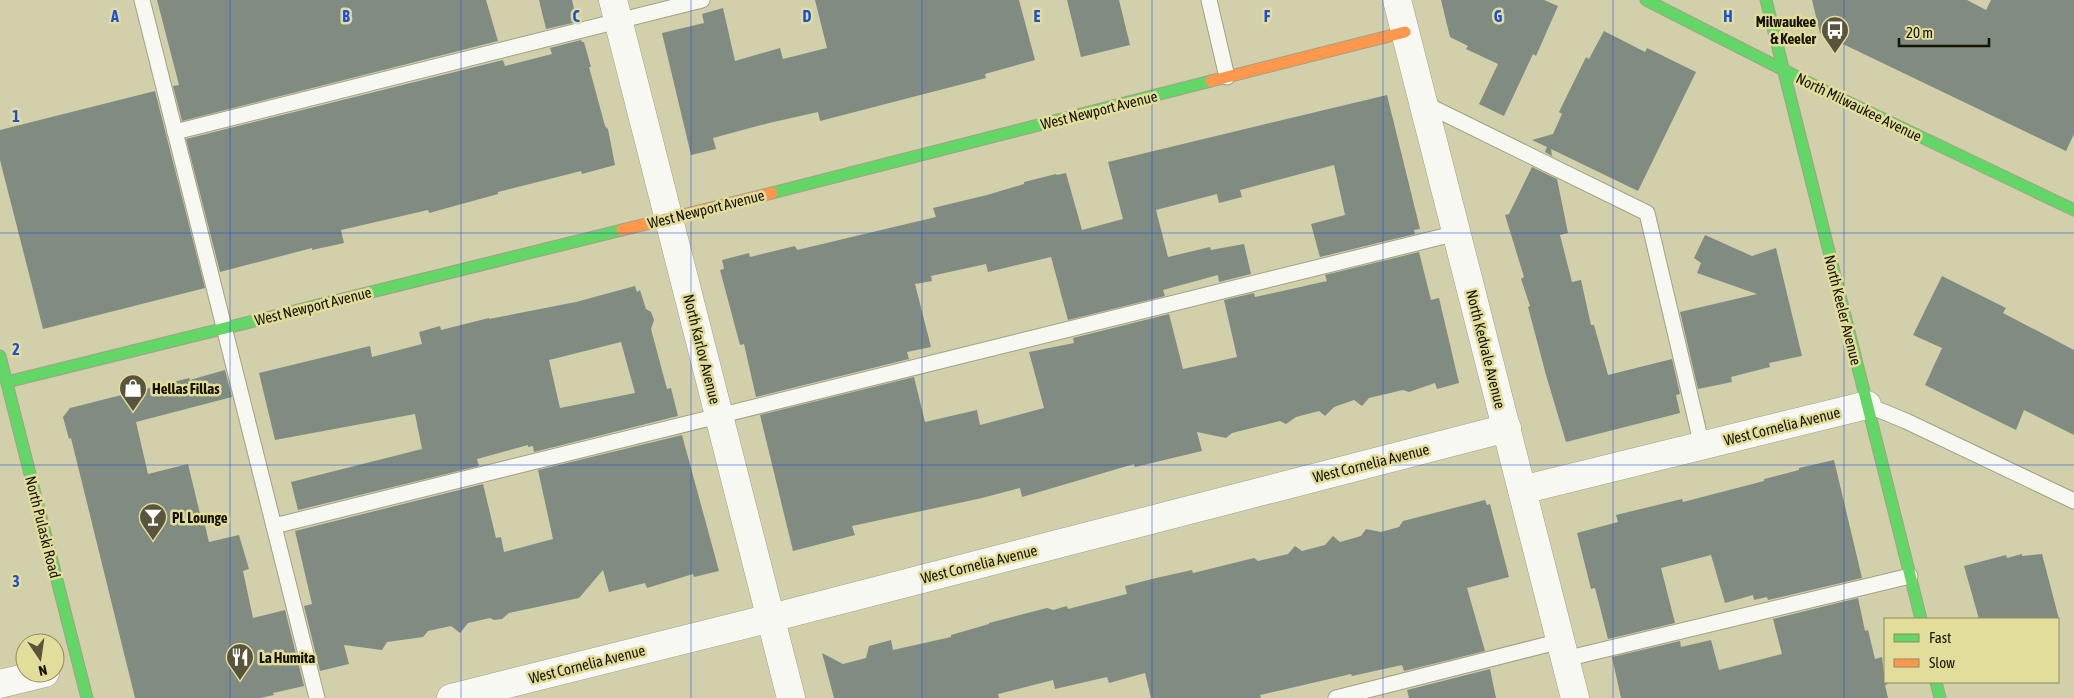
<svg xmlns="http://www.w3.org/2000/svg" width="2074" height="698" viewBox="0 0 2074 698" font-family="'Asap Condensed',sans-serif">
  <rect width="100%" height="100%" fill="#d2cfab"/>
  <g fill="#808c81" fill-rule="evenodd">
    <polygon points="157,0 486,0 498,41 182,121 173,86 179,85"/>
    <polygon points="539,0 572,0 577,22 546,29"/>
    <polygon points="815,0 1019,0 1035,60 985,74 986,78 820,121 818,112 769,123 713,138 716,149 691,155 662,33 704,23 702,14 723,8 735,61 780,48 783,59 827,48"/>
    <polygon points="1067,0 1119,0 1130,45 1081,57"/>
    <polygon points="1441,0 1544,0 1558,6 1536,56 1533,54 1504,116 1479,104 1498,64 1466,49 1468,46 1450,37"/>
    <polygon points="1812,0 1967,0 1986,10 1991,0 2074,0 2074,134 2066,151 1820,33"/>
    <polygon points="1604,31 1645,52 1647,48 1696,72 1638,191 1551,149 1552,156 1545,152 1547,147 1532,140 1553,134 1562,114 1559,112 1586,57 1589,59"/>
    <polygon points="581,40 582,42 584,42 591,67 589,67 605,126 608,129 615,165 582,174 581,171 498,192 498,194 429,213 428,210 341,230 344,243 312,250 312,248 220,272 186,139 503,60 505,66 552,54 550,48"/>
    <polygon points="155,91 205,288 43,329 0,160 0,130"/>
    <polygon points="1387,95 1420,229 1414,230 1415,234 1320,257 1311,224 1345,215 1334,165 1240,190 1242,197 1219,203 1217,194 1156,210 1168,257 1210,247 1211,250 1244,244 1251,274 1219,282 1218,275 1163,290 1165,296 1068,320 1051,257 988,272 986,264 931,276 932,281 915,284 931,347 907,352 909,359 756,397 744,344 740,345 720,270 724,269 722,260 749,253 750,257 795,246 797,250 936,217 933,208 987,195 1024,184 1024,182 1056,174 1057,175 1066,173 1082,230 1123,219 1108,162"/>
    <polygon points="1532,167 1557,179 1568,233 1560,235 1572,282 1581,280 1591,325 1594,325 1608,375 1672,359 1680,394 1676,395 1680,413 1566,442 1546,375 1528,307 1530,306 1521,279 1524,277 1505,215 1509,214"/>
    <polygon points="1705,235 1752,256 1776,248 1802,356 1769,363 1770,367 1731,377 1732,382 1698,389 1680,312 1757,294 1697,273 1701,263 1694,258"/>
    <polygon points="1419,252 1431,300 1439,298 1459,383 1437,389 1435,383 1409,392 1403,390 1369,398 1362,406 1354,400 1334,407 1325,416 1319,411 1296,417 1286,424 1280,421 1232,433 1226,438 1197,432 1202,451 1135,467 1134,464 1022,497 1020,488 982,498 852,526 855,535 793,551 760,415 914,377 925,422 977,410 980,425 1044,408 1029,352 1074,343 1073,338 1169,314 1183,369 1237,357 1224,300 1254,293 1255,297 1327,281 1325,275"/>
    <polygon points="1942,276 2006,308 2003,313 2074,350 2074,435 2024,410 2016,430 1925,385 1942,348 1913,335"/>
    <path d="M635,286L637,292L640,290L646,309L651,312L654,320L651,329L667,389L671,388L678,416L534,452L533,446L528,447V445L477,459L479,466L298,510L291,482L422,449L415,414L275,440L259,373L370,346L372,357L422,344L419,332L440,326L441,330L489,318V319L576,302ZM621,342L635,393L560,408L549,360Z"/>
    <polygon points="225,370 232,397 136,422 148,474 188,464 201,518 203,517 209,542 239,535 249,569 243,571 253,618 285,610 304,686 273,693 274,695 260,698 135,698 71,438 69,439 63,417 70,408 189,378 190,380"/>
    <polygon points="682,435 719,571 694,577 693,574 647,588 645,583 609,592 603,570 579,598 509,613 502,619 494,620 490,618 468,623 460,633 451,626 428,631 423,637 387,642 382,650 344,645 349,664 320,671 304,606 312,604 295,531 483,484 496,538 501,537 504,552 553,539 538,470"/>
    <polygon points="1834,460 1862,578 1768,600 1767,597 1754,600 1753,595 1725,603 1711,555 1661,568 1675,623 1608,639 1595,588 1591,589 1577,533 1618,522 1616,515 1682,499 1683,502 1764,481 1764,479 1799,470 1799,468"/>
    <polygon points="1485,500 1487,505 1490,504 1509,577 1467,588 1485,651 1404,671 1402,665 1352,676 1351,674 1260,695 1261,698 1151,698 1145,673 1109,683 1107,677 1055,689 1053,680 998,694 999,698 834,698 822,653 843,664 866,658 869,646 891,640 893,650 951,637 951,635 989,624 989,623 1047,608 1053,610 1067,606 1068,609 1127,594 1125,586 1152,579 1192,570 1193,573 1254,558 1258,561 1288,554 1295,546 1302,551 1325,545 1333,536 1340,542 1361,536 1366,529 1381,532 1399,527 1403,521"/>
    <polygon points="2022,554 2022,556 2042,554 2059,619 1979,619 1964,566 2006,555 2007,558"/>
    <polygon points="1858,598 1865,631 1868,630 1875,659 1882,657 1885,682 1888,684 1885,685 1888,698 1621,698 1612,657 1680,641 1681,647 1711,640 1719,670 1782,654 1773,619"/>
    <polygon points="1490,669 1496,698 1409,698 1407,690"/>
  </g>
  <g fill="none" stroke-linecap="round" stroke-linejoin="round">
    <g stroke="#a3a184" stroke-width="17">
      <g id="lane">
        <polyline points="142,0 317,698"/>
        <polyline points="1209,0 1227,77"/>
        <polyline points="1423,103 1647,213 1702,446"/>
        <polyline points="175,132 702,0"/>
        <polyline points="1867,405 1906,421 2074,501"/>
        <polyline points="274,526 1457,233"/>
        <polyline points="1565,659 1910,576"/>
        <polyline points="1336,698 1561,641"/>
      </g>
    </g>
    <g stroke="#a3a184" stroke-width="29">
      <g id="street">
        <polyline points="613,0 791,698"/>
        <polyline points="1397,0 1575,698"/>
        <polyline points="1522,490 1867,405"/>
        <polyline points="0,684 45,673"/>
        <polyline points="451,698 771,618 1507,428"/>
      </g>
    </g>
    <g stroke="#a3a184" stroke-width="13">
      <g id="fast">
        <polyline points="1646,0 1825,91 2074,210"/>
        <polyline points="1766,0 1921,619"/>
        <polyline points="772,193 1211,81"/>
        <polyline points="0,356 87,698"/>
        <polyline points="7,382 622,230"/>
        <polyline points="1936,682 1940,698"/>
      </g>
    </g>
    <g stroke="#a3a184" stroke-width="13">
      <g id="slow">
        <polyline points="1211,81 1405,32"/>
        <polyline points="622,230 772,193"/>
      </g>
    </g>
    <use href="#lane" stroke="#f8f8f2" stroke-width="15"/>
    <use href="#street" stroke="#f8f8f2" stroke-width="28"/>
    <use href="#fast" stroke="#63d668" stroke-width="11"/>
    <use href="#slow" stroke="#ff974d" stroke-width="11"/>
  </g>
  <path fill="none" stroke="#1d4ed8" stroke-width="1" stroke-opacity="0.55" d="M230,0V698M461,0V698M691,0V698M922,0V698M1152,0V698M1383,0V698M1613,0V698M1844,0V698M0,233H2074M0,465H2074"/>
  <defs>
    <g id="bus-pin" transform="scale(1.4375)"><path d="M0 17L-7.5 6A9.5 9.5 0 1 1 7.5 6Z" fill="#58553c" stroke="#e2dd9b"/><path d="M-5-6H5V4H4V6H2V4H-2V6H-4V4H-5ZM-3.5-4V0h7V-4ZM-3.5 1.2v1.5H-2V1.2ZM2 1.2v1.5H3.5V1.2Z" fill="#fff"/></g>
    <g id="shop-pin" transform="scale(1.4375)"><path d="M0 17L-7.5 6A9.5 9.5 0 1 1 7.5 6Z" fill="#58553c" stroke="#e2dd9b"/><path d="M-5-2.5h2.3a2.7 3.5 0 0 1 5.4 0H5L5.5 6h-11ZM-1.5-2.5h3a1.5 2.3 0 0 0-3 0Z" fill="#fff"/></g>
    <g id="bar-pin" transform="scale(1.4375)"><path d="M0 17L-7.5 6A9.5 9.5 0 1 1 7.5 6Z" fill="#58553c" stroke="#e2dd9b"/><path d="M-6-5H6L.8 .8V4.5H3.5V6h-7V4.5H-.8V.8Z" fill="#fff"/></g>
    <g id="restaurant-pin" transform="scale(1.4375)"><path d="M0 17L-7.5 6A9.5 9.5 0 1 1 7.5 6Z" fill="#58553c" stroke="#e2dd9b"/><path d="M-5-6h1v4h1v-4h1v4h1v-4h1v5L-1.5 .5V6h-2V.5L-5-1ZM5-6V6H3V1.5H1.5Q1.5-4 5-6Z" fill="#fff"/></g>
  </defs>
  <g fill-rule="evenodd">
    <use href="#bus-pin" x="1835" y="30"/>
    <use href="#shop-pin" x="133" y="388"/>
    <use href="#bar-pin" x="153" y="517"/>
    <use href="#restaurant-pin" x="240" y="657"/>
  </g>
  <g text-anchor="middle" dominant-baseline="central" stroke-width="5" stroke-linejoin="round" paint-order="stroke">
    <g font-size="15" font-weight="bold" fill="#161300" stroke="#e2dd9b" text-anchor="start">
      <text x="1816" y="21" text-anchor="end">Milwaukee<tspan x="1816" dy="17">&amp; Keeler</tspan></text>
      <text x="152" y="388">Hellas Fillas</text>
      <text x="172" y="517">PL Lounge</text>
      <text x="259" y="657">La Humita</text>
    </g>
    <g font-size="15" fill="#161300" stroke="#e2dd9b">
      <text transform="translate(1859 107) rotate(26)">North Milwaukee Avenue</text>
      <text transform="translate(1099 110) rotate(-14)">West Newport Avenue</text>
      <text transform="translate(706 209) rotate(-14)">West Newport Avenue</text>
      <text transform="translate(313 306) rotate(-14)">West Newport Avenue</text>
      <text transform="translate(1843 310) rotate(76)">North Keeler Avenue</text>
      <text transform="translate(702 349) rotate(76)">North Karlov Avenue</text>
      <text transform="translate(1486 349) rotate(76)">North Kedvale Avenue</text>
      <text transform="translate(1782 426) rotate(-14)">West Cornelia Avenue</text>
      <text transform="translate(1371 463) rotate(-14)">West Cornelia Avenue</text>
      <text transform="translate(43 527) rotate(76)">North Pulaski Road</text>
      <text transform="translate(979 564) rotate(-14)">West Cornelia Avenue</text>
      <text transform="translate(587 664) rotate(-14)">West Cornelia Avenue</text>
    </g>
  </g>
  <g font-size="16" text-anchor="middle" font-weight="bold" fill="#1d4ed8" stroke="#e2dd9b" stroke-width="5" stroke-linejoin="round" paint-order="stroke">
    <text x="115" y="22">A</text>
    <text x="346" y="22">B</text>
    <text x="576" y="22">C</text>
    <text x="807" y="22">D</text>
    <text x="1037" y="22">E</text>
    <text x="1267" y="22">F</text>
    <text x="1498" y="22">G</text>
    <text x="1728" y="22">H</text>
    <text x="16" y="122">1</text>
    <text x="16" y="355">2</text>
    <text x="16" y="587">3</text>
  </g>
  <rect x="1884" y="618" width="175" height="65" fill="#e2dd9b" stroke="#908c5d"/>
  <rect x="1894" y="634" width="25" height="8" fill="#63d668" stroke="#908c5d"/>
  <text x="1929" y="643" font-size="15" fill="#161300">Fast</text>
  <rect x="1894" y="659" width="25" height="8" fill="#ff974d" stroke="#908c5d"/>
  <text x="1929" y="668" font-size="15" fill="#161300">Slow</text>
  <g transform="translate(40 658) rotate(167)"><circle r="24" fill="#e2dd9b" stroke="#908c5d"/>
  <path d="M0-4L9 19L0 12L-9 19Z" fill="#58553c"/>
  <text y="-8" font-size="14" font-weight="bold" text-anchor="middle" fill="#161300">N</text>
  </g>
  <path d="M1899 38v8h90v-8" fill="none" stroke="#161300" stroke-width="2.5"/>
  <text x="1906" y="38" font-size="15" fill="#161300" stroke="#e2dd9b" stroke-width="4" paint-order="stroke">20 m</text>
</svg>
